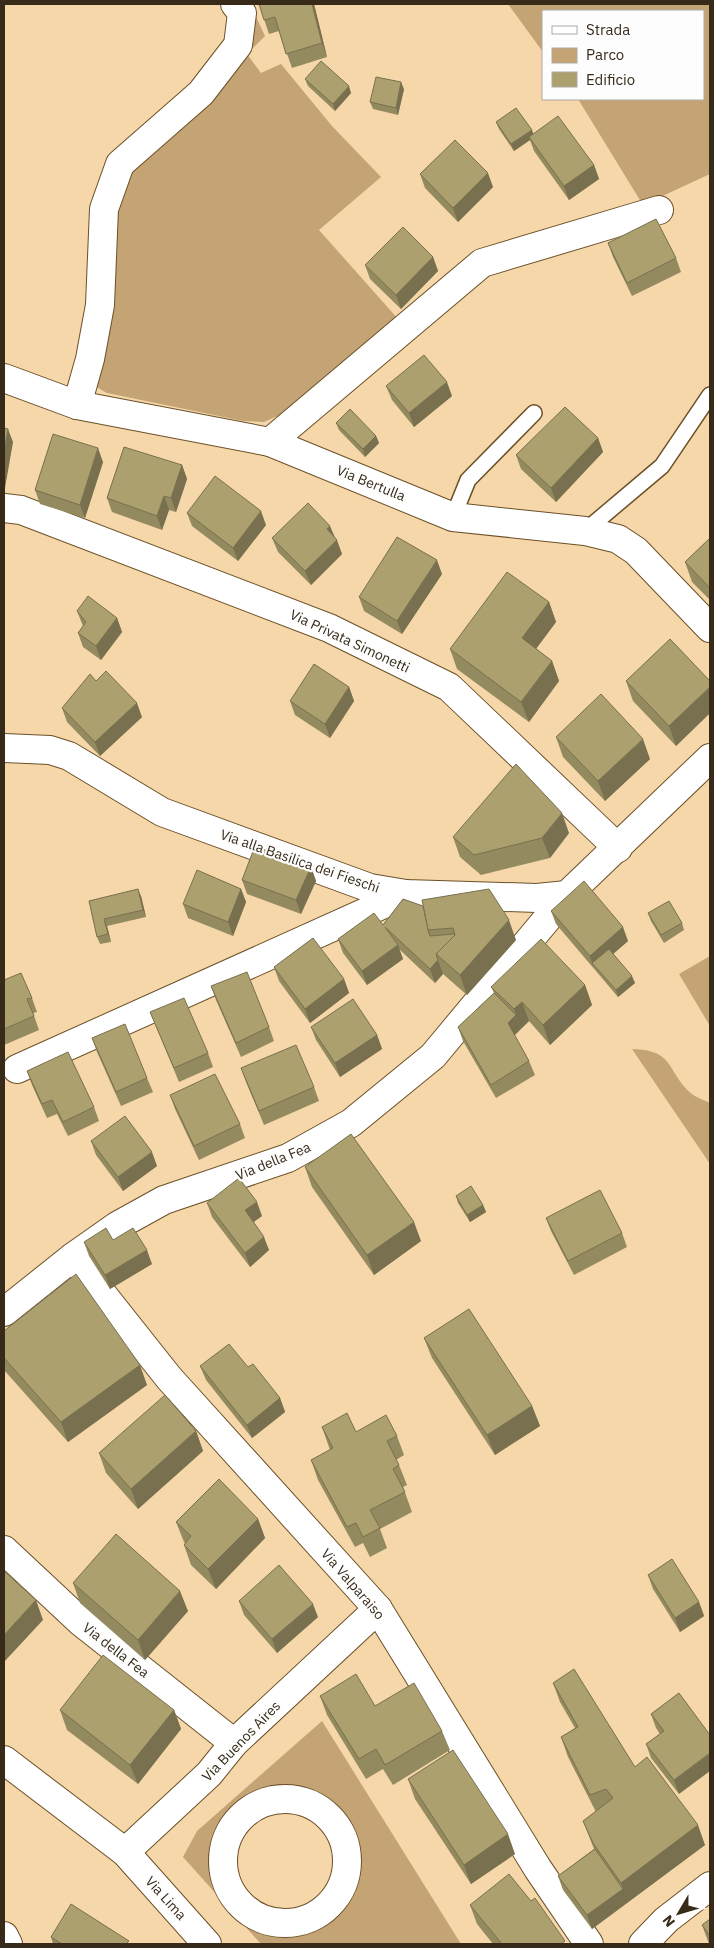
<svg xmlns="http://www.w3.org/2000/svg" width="714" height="1948" viewBox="0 0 714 1948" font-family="'IBM Plex Sans',sans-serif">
  <rect width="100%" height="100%" fill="#f6d7aa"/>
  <g fill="#c4a475" fill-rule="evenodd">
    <polygon points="250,4 265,36 247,54 261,73 281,64 332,126 381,177 319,230 399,320 291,410 264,422 243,421 107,393 98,388 93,380 114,203 121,175 209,88"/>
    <polygon points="508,4 710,4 710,174 643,205 578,99 703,99 703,11 543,11 543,52"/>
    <polygon points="710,956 710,1026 679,974"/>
    <path d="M632,1049C676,1050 666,1072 692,1094C697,1098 705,1100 710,1103V1164Z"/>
    <path d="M322,1721L461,1944H261L183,1857L197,1831ZM286,1799C373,1811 361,1925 285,1923C209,1921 198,1809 286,1799Z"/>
  </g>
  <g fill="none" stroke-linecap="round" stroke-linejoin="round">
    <g stroke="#6b5027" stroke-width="18">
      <g id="lane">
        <polyline points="453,517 468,480 534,413"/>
        <polyline points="585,531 662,466 710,395"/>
      </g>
    </g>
    <g stroke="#6b5027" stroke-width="30">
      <g id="street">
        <polyline points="77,405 90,359 100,305 104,209 120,164 201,93 238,45 242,13 235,4"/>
        <polyline points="270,442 482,263 659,210"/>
        <polyline points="4,508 21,510 329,628 449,687 618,848"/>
        <polyline points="4,748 50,750 69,756 162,812 370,888 406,894 537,898 567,895 710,758"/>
        <polyline points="17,1069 406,894"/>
        <polyline points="73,1257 169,1378 378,1609 538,1869 589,1944"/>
        <polyline points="4,1312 73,1257 117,1226 164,1200 288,1158 351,1123 433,1056 567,895"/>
        <polyline points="4,1550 81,1622 234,1743"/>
        <polyline points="4,1760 125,1852 207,1944"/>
        <circle cx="285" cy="1861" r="62"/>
        <polyline points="125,1852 209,1774 234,1743 378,1609"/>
        <polyline points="4,1936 8,1944"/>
      </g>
    </g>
    <g stroke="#6b5027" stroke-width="30">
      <g id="secondary">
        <polyline points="4,378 77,405 270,442 453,517 585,531 618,539 636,551 710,628"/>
        <polyline points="643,1944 666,1920 710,1886"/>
      </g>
    </g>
    <use href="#lane" stroke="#fff" stroke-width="15"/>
    <use href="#street" stroke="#fff" stroke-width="28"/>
    <use href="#secondary" stroke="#fff" stroke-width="28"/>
  </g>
  <g fill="#948a5f">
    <polygon points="259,4 314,4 327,57 292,68 279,31 269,34"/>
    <polygon points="305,79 351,93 335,111 308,86"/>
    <polygon points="404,89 398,115 373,109 370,102"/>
    <polygon points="496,122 532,130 533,134 594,165 599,179 569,200 534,151 530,140 514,151 499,129"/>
    <polygon points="420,174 493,187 458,222 425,188"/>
    <polygon points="608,243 676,258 681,272 632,296 613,257"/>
    <polygon points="433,257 438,271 401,309 370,279 365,265"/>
    <polygon points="386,386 452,396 414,427 392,400"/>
    <polygon points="336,423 376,436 379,443 365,457 339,430"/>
    <polygon points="598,438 603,452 556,502 521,469 516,455"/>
    <polygon points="103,462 85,518 40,504 35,490"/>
    <polygon points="182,465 187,479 176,512 169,510 162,530 112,512 107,498"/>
    <polygon points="187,513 266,525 238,561 192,526"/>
    <polygon points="272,538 335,538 342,554 311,585 278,552"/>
    <polygon points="710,538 710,600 692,582 685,562"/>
    <polygon points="442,574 402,634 364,611 359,597"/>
    <polygon points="549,602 556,622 536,649 552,661 559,681 529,722 457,669 450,649"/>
    <polygon points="77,611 117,618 122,632 101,660 83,647 78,633 83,626"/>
    <polygon points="96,681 142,717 100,756 67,722 62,708"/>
    <polygon points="626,681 710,681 710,713 676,746 633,701"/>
    <polygon points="349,687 354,701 330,738 295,715 290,701"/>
    <polygon points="556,737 650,759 605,801 563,757"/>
    <polygon points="569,833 550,858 481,875 460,857 453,837"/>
    <polygon points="311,867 316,881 301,914 247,894 242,880"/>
    <polygon points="241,889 246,902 233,936 188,918 183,904"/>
    <polygon points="141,896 146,917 107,926 111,942 100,944 97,937 89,901"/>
    <polygon points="403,899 516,940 467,995 443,974 435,983 399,949 403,959 367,985 343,953 338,939 383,925"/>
    <polygon points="551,911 628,941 613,954 635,983 618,997 556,924"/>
    <polygon points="648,913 682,923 684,930 664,943 651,921"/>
    <polygon points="274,967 344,979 349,993 310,1023 279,981"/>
    <polygon points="4,980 32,998 37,1012 33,1013 39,1030 4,1045"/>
    <polygon points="585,985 592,1005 550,1045 529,1021 514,1035 529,1061 535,1075 496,1098 463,1041 458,1027 494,993 491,987"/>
    <polygon points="211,986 269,1027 274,1041 241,1057 216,1000"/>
    <polygon points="150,1012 208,1053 213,1067 179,1082"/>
    <polygon points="311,1027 377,1035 382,1049 340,1077 316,1040"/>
    <polygon points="92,1038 147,1078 153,1092 121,1106 97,1052"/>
    <polygon points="241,1068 314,1087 319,1101 264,1125 246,1082"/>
    <polygon points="27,1071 94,1107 99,1121 68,1136 57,1114 47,1118 32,1085"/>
    <polygon points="170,1095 240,1124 245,1138 199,1160 175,1109"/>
    <polygon points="91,1141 157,1166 123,1191 96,1155"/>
    <polygon points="305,1167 421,1241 374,1275 312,1187"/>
    <polygon points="456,1196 483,1205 486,1212 470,1222 458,1203"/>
    <polygon points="207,1203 262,1216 254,1222 269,1250 250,1267 212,1217"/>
    <polygon points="546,1218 622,1233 627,1247 574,1275 551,1231"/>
    <polygon points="113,1240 152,1264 110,1289 89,1256 84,1242"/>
    <polygon points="4,1331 147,1385 68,1442 4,1370"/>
    <polygon points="424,1338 532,1406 540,1426 495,1455 432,1358"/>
    <polygon points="200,1366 248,1367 280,1398 285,1412 252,1438 206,1380"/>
    <polygon points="322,1427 356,1432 397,1436 404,1455 396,1460 399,1465 407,1485 403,1487 412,1512 380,1529 387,1548 370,1557 363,1543 355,1547 318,1480 311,1460 330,1450"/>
    <polygon points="196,1431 203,1451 138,1509 106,1473 99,1453"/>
    <polygon points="258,1519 265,1538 216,1589 191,1565 184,1545 185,1543 184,1542 176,1522"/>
    <polygon points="648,1575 699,1602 704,1616 680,1632 653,1589"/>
    <polygon points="73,1583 188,1611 145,1660 80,1603"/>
    <polygon points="239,1601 318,1617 277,1653 244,1615"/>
    <polygon points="553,1683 635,1767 705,1845 592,1929 563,1890 558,1876 594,1849 583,1821 596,1812 568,1757 561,1737 575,1728 560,1702"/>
    <polygon points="679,1693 679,1794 651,1758 646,1744 660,1734 656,1728 651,1714"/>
    <polygon points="320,1696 375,1706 442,1731 450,1750 393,1785 383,1769 366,1779 327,1715"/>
    <polygon points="60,1710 174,1710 181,1729 138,1784 67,1730"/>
    <polygon points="408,1779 515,1854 471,1884 415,1799"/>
    <polygon points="470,1905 566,1944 493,1944 477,1924"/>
    <polygon points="710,1919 710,1944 709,1944 702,1925"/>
    <polygon points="51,1937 130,1944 53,1944"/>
  </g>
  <g fill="#78704e">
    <polygon points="312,4 314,4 327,57 322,43"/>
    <polygon points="401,82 404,89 398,115 396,108"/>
    <polygon points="349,86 351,93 335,111 333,104"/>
    <polygon points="532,130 534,137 529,137 530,140 514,151 511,144"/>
    <polygon points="594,165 599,179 569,200 564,186"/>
    <polygon points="488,173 493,187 458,222 453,208"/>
    <polygon points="433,257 438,271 401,309 396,295"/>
    <polygon points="447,382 452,396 414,427 409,413"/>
    <polygon points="8,429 13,442 5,488 4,485 4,452"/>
    <polygon points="376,436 379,443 365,457 363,449"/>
    <polygon points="598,438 603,452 556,502 551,488"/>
    <polygon points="98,448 103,462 85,518 80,505"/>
    <polygon points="182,465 187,479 176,512 171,498"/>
    <polygon points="164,496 169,510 162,530 157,516"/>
    <polygon points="261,511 266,525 238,561 233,548"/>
    <polygon points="330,526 336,540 327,529"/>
    <polygon points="337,540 342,554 311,585 305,571"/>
    <polygon points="437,560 442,574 402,634 397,621"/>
    <polygon points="549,602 556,622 529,658 522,638"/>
    <polygon points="117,618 122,632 101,660 96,646"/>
    <polygon points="552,661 559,681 529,722 521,702"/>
    <polygon points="349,687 354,701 330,738 325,724"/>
    <polygon points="710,687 710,713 676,746 669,726"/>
    <polygon points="137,703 142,717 100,756 95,742"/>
    <polygon points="643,739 650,759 605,801 598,781"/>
    <polygon points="562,813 569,833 550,858 542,838"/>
    <polygon points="311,867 316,881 301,914 296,900"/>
    <polygon points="138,889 141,896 146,917 143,910"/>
    <polygon points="241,889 246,902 233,936 228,922"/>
    <polygon points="104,919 107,926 111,942 108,934"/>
    <polygon points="509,920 516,940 467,995 460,975"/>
    <polygon points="623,927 628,941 597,968 592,963 590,956"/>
    <polygon points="398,945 403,959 367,985 362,971"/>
    <polygon points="438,960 443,974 435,983 430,969"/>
    <polygon points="632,976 635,983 618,997 616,990"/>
    <polygon points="344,979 349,993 310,1023 305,1009"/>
    <polygon points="585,985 592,1005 550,1045 543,1025"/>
    <polygon points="522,1002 529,1021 521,1029 514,1009"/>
    <polygon points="516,1015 521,1029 513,1037 508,1023"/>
    <polygon points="377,1035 382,1049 340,1077 335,1063"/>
    <polygon points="152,1152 157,1166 123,1191 118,1177"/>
    <polygon points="257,1202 262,1216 250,1224 245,1210"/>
    <polygon points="483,1205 486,1212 470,1222 467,1215"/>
    <polygon points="414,1222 421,1241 374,1275 367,1255"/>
    <polygon points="264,1237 269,1250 250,1267 245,1253"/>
    <polygon points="147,1250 152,1264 110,1289 105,1275"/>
    <polygon points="140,1365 147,1385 68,1442 61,1422"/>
    <polygon points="280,1398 285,1412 252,1438 247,1425"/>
    <polygon points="532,1406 540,1426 495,1455 487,1435"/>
    <polygon points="196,1431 203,1451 138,1509 131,1489"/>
    <polygon points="258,1519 265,1538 216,1589 208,1569"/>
    <polygon points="180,1591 188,1611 145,1660 138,1640"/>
    <polygon points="36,1600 43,1620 4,1662 4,1635"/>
    <polygon points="699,1602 704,1616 680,1632 675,1618"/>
    <polygon points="313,1604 318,1617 277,1653 272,1639"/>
    <polygon points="174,1710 181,1729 138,1784 130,1765"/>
    <polygon points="710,1753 710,1771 679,1794 674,1780"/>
    <polygon points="698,1825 705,1845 592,1929 587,1915 623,1889 621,1883"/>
    <polygon points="508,1834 515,1854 471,1884 464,1865"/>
  </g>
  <g fill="#aca06f" stroke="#78704e">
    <polygon points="259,4 312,4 322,43 286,54 275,17 264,20"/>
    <polygon points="321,61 349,86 333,104 305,79"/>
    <polygon points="376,77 401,82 396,108 370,102"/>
    <polygon points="516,108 532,130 511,144 496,122"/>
    <polygon points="558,116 594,165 564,186 529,137"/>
    <polygon points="455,140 488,173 453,208 420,174"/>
    <polygon points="656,219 676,258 627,283 608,243"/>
    <polygon points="403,227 433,257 396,295 365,265"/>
    <polygon points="424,355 447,382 409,413 386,386"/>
    <polygon points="565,407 598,438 551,488 516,455"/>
    <polygon points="350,409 376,436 363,449 336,423"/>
    <polygon points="4,428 8,429 4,452"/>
    <polygon points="53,434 98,448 80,505 35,490"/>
    <polygon points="124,447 182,465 171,498 164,496 157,516 107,498"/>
    <polygon points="215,476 261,511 233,548 187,513"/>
    <polygon points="308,503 330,526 327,529 337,540 305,571 272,538"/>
    <polygon points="397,537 437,560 397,621 359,597"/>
    <polygon points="710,538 710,588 685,562"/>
    <polygon points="507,572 549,602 522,638 552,661 521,702 450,649"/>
    <polygon points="88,596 117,618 96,646 78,633 86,622 77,611"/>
    <polygon points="670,639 710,681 710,687 669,726 626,681"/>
    <polygon points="314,664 349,687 325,724 290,701"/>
    <polygon points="106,671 137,703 95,742 62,708 90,674 96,681"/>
    <polygon points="601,694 643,739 598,781 556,737"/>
    <polygon points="516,764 562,813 542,838 474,855 453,837"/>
    <polygon points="255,846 311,867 296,900 242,880"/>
    <polygon points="197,870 241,889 228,922 183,904"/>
    <polygon points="584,881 623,927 590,956 551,911"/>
    <polygon points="138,889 143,910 104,919 108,934 97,937 89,901"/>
    <polygon points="489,889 509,920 460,975 436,954 455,935 453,928 428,930 422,900"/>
    <polygon points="403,899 423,906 428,930 430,936 454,934 455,935 436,954 438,960 430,969 385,927 398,945 362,971 338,939 374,913 383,925"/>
    <polygon points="669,901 682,923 661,935 648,913"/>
    <polygon points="313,938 344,979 305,1009 274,967"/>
    <polygon points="541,939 585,985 543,1025 522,1002 514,1009 491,987"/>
    <polygon points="609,949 632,976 616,990 592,963"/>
    <polygon points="247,972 269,1027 236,1043 211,986"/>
    <polygon points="21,973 32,998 27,999 34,1016 4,1029 4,980"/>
    <polygon points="494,993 516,1015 508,1023 529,1061 491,1085 458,1027"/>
    <polygon points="184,998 208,1053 174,1068 150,1012"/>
    <polygon points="353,999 377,1035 335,1063 311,1027"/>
    <polygon points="125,1024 147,1078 116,1092 92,1038"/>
    <polygon points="296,1045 314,1087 259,1111 241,1068"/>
    <polygon points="68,1052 94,1107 63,1122 52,1100 42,1104 27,1071"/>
    <polygon points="215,1074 240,1124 194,1146 170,1095"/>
    <polygon points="125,1116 152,1152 118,1177 91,1141"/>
    <polygon points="351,1134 414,1222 367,1255 305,1167"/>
    <polygon points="239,1178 257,1202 245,1210 264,1237 245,1253 207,1203"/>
    <polygon points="471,1186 483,1205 467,1215 456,1196"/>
    <polygon points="600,1190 622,1233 568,1261 546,1218"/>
    <polygon points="106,1228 113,1240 133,1228 147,1250 105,1275 84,1242"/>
    <polygon points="76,1274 140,1365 61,1422 4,1358 4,1331"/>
    <polygon points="469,1309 532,1406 487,1435 424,1338"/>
    <polygon points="229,1344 248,1367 253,1364 280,1398 247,1425 200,1366"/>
    <polygon points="165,1395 196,1431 131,1489 99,1453"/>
    <polygon points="347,1413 356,1432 386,1415 397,1436 387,1441 399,1465 393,1469 405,1492 370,1510 380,1528 363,1537 356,1523 347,1527 311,1460 333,1448 322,1427"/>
    <polygon points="219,1479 258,1519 208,1569 184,1545 191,1536 176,1522"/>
    <polygon points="116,1534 180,1591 138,1640 73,1583"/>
    <polygon points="672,1559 699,1602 675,1618 648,1575"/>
    <polygon points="279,1565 313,1604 272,1639 239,1601"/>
    <polygon points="4,1571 36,1600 4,1635"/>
    <polygon points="103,1655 174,1710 130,1765 60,1710"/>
    <polygon points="574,1669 635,1767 647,1757 698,1825 621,1883 593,1843 583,1821 613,1798 606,1789 590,1795 561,1737 578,1727 553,1683"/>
    <polygon points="356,1674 375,1706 414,1683 442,1731 385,1765 376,1749 359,1759 320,1696"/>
    <polygon points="679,1693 710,1735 710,1753 674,1780 646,1744 664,1731 651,1714"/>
    <polygon points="453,1750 508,1834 464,1865 408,1779"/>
    <polygon points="595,1849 623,1889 587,1915 558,1876"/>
    <polygon points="509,1874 531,1901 535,1898 565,1941 561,1944 502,1944 470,1905"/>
    <polygon points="71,1904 129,1941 126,1944 62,1944 51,1937"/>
    <polygon points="710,1919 710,1936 702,1925"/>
  </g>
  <g text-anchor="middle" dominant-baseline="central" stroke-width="4.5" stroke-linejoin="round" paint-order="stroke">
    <g font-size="14" fill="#372a19" stroke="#fdfdfd">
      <text transform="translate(371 483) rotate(22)">Via Bertulla</text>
      <text transform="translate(350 641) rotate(25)">Via Privata Simonetti</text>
      <text transform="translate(300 861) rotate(19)">Via alla Basilica dei Fieschi</text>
      <text transform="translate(273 1161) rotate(-22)">Via della Fea</text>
      <text transform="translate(353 1584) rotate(49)">Via Valparaiso</text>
      <text transform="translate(116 1650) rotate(38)">Via della Fea</text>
      <text transform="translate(241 1741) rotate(-46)">Via Buenos Aires</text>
      <text transform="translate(166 1898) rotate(48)">Via Lima</text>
    </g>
  </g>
  <rect width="714" height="1948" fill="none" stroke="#372a19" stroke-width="10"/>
  <rect x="542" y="10" width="162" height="90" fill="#fdfdfd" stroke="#aea9a2"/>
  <rect x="552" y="26" width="25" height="8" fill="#ffffff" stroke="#aea9a2"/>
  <text x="586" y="35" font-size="15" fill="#372a19">Strada</text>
  <rect x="552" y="48" width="25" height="15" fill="#c4a475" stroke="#aea9a2"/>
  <text x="586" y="60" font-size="15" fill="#372a19">Parco</text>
  <rect x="552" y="72" width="25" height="15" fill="#aca06f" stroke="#aea9a2"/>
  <text x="586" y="85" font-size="15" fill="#372a19">Edificio</text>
  <g transform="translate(679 1913) rotate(232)" stroke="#fdfdfd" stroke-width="4" paint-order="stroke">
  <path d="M0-4L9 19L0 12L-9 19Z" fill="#372a19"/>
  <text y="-8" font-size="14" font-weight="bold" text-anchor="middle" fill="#372a19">N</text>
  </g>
</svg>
